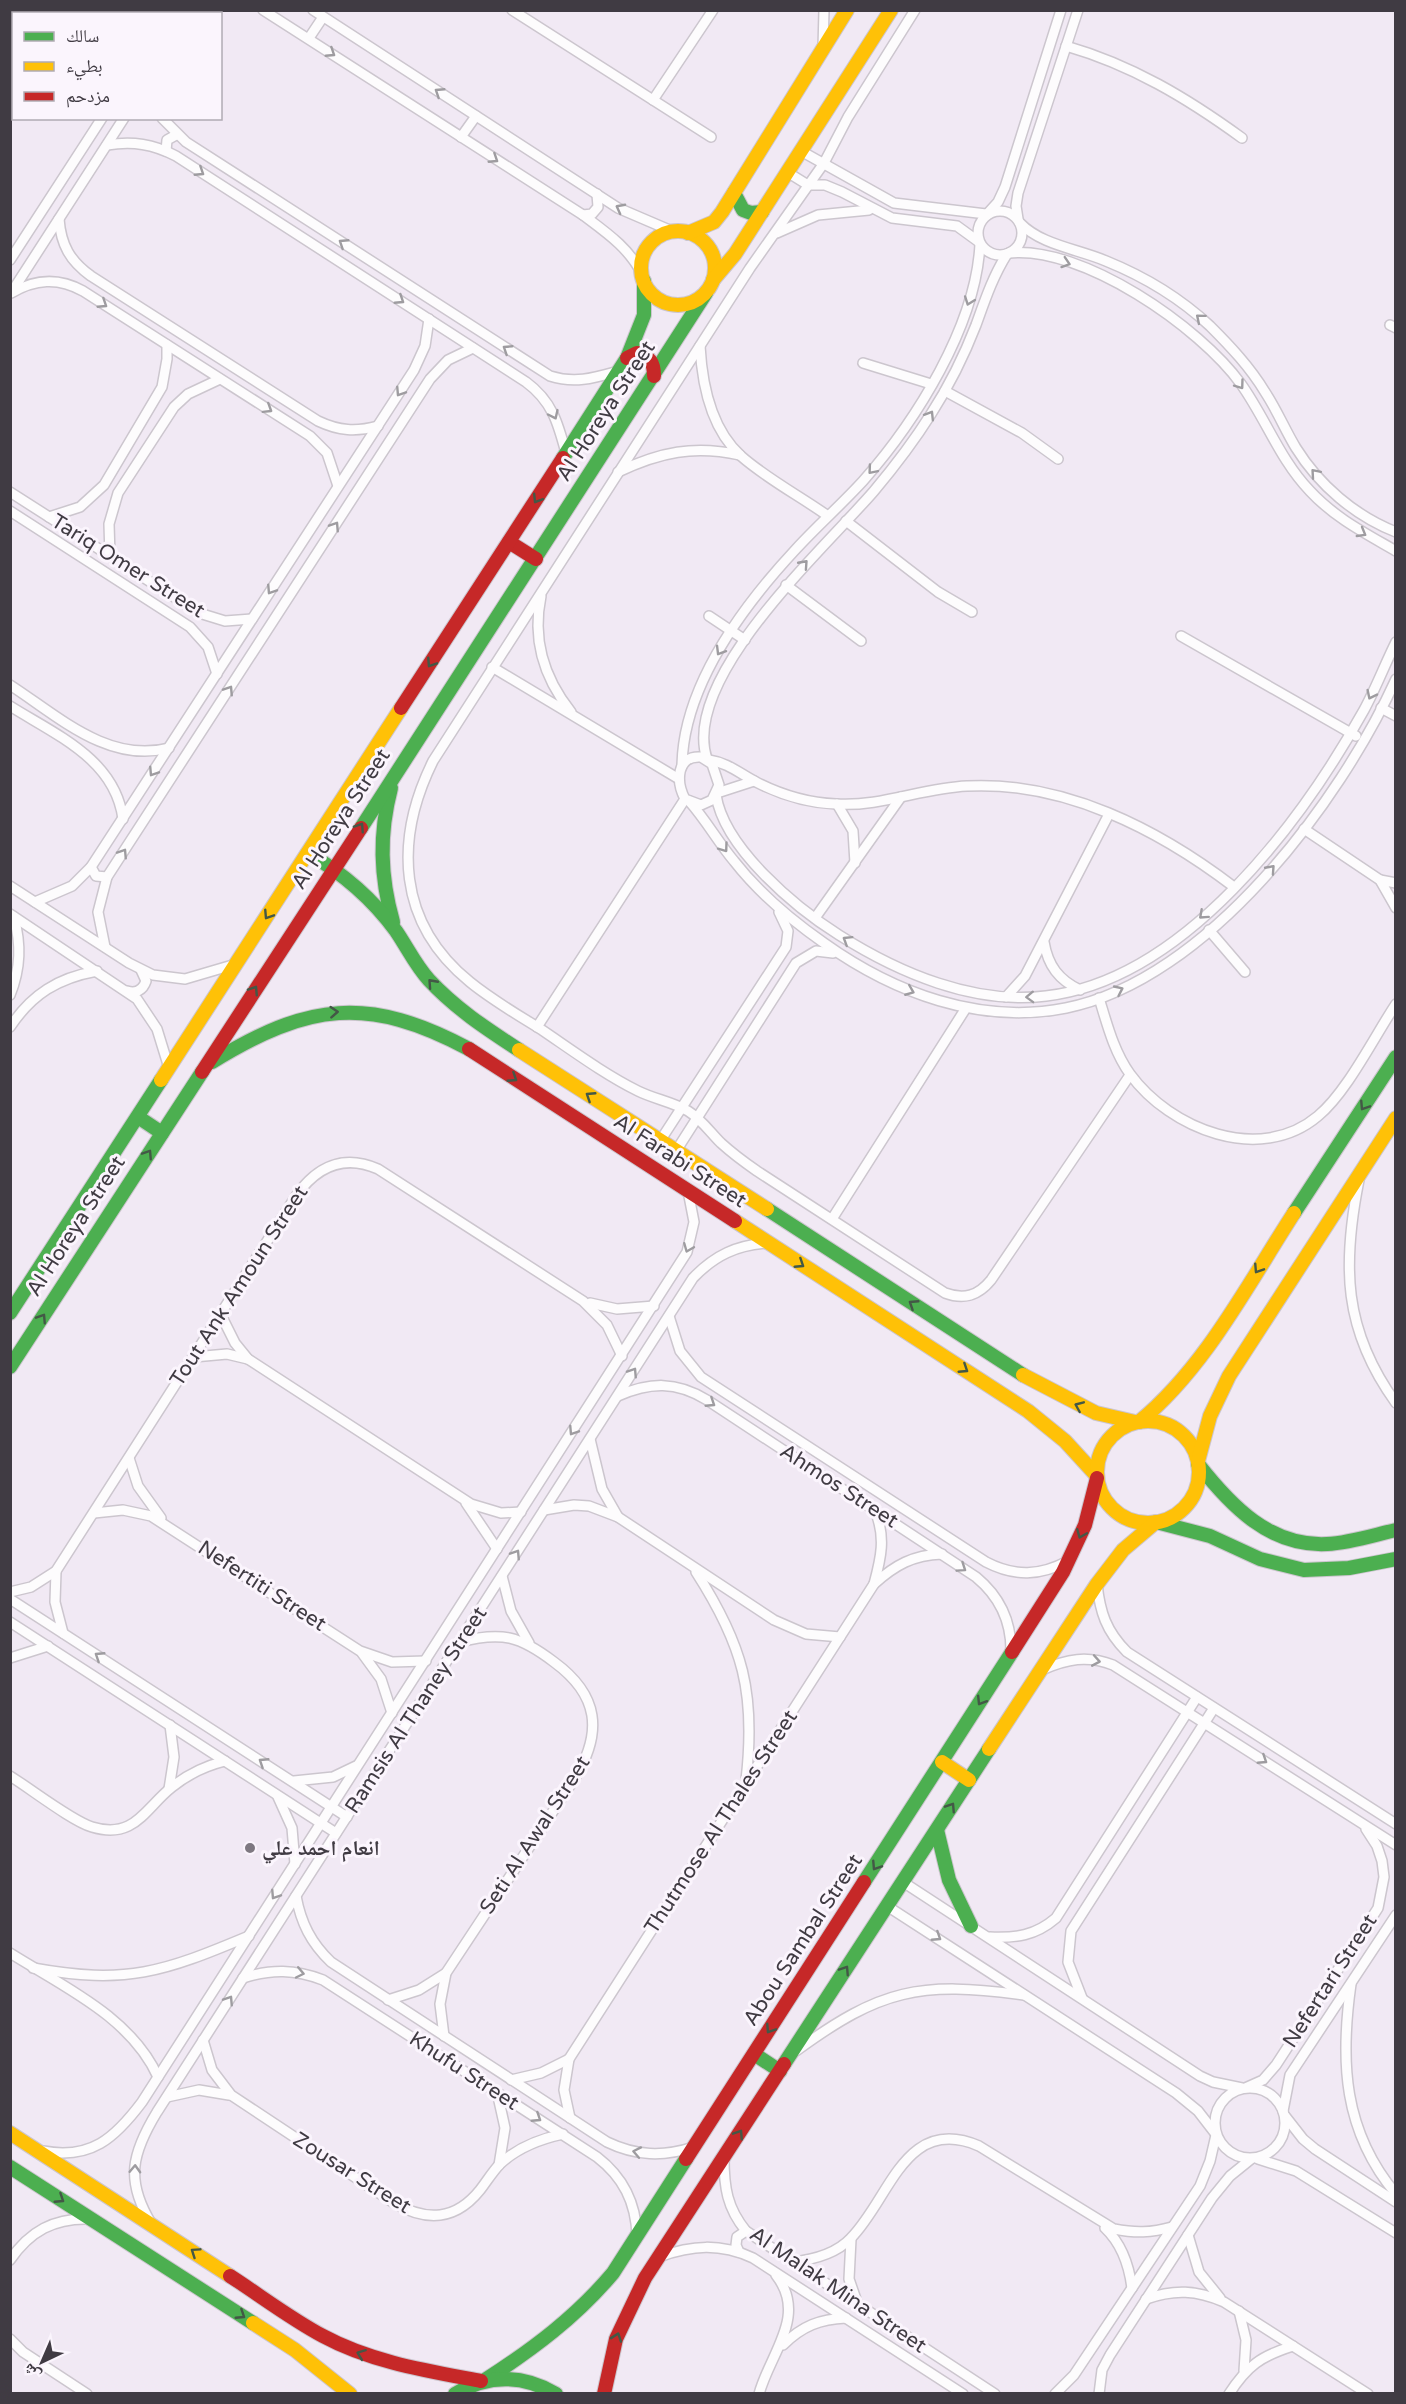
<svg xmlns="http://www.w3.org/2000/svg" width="1406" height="2404" viewBox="0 0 1406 2404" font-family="'Varela Round','Noto Naskh Arabic',sans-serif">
  <rect width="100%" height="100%" fill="#f1e9f4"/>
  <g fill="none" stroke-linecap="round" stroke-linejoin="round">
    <g stroke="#ccc6ce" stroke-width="12">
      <g id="street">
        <polyline points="136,10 138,14"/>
        <path d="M263,10L583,215C607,233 629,248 642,274"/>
        <polyline points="313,10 618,208 674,232"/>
        <polyline points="512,10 711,137"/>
        <path d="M915,10L848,117L824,163L750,268L433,761C394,840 397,923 470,982C492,1000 518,1015 542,1030C573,1051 604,1074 638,1091C654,1099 673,1102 688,1111C701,1119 710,1132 721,1143C732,1153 744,1162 757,1171L945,1293C964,1300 978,1296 991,1280L1130,1075"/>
        <polyline points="196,14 199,10"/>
        <polyline points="309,38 323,17"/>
        <path d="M1066,46C1132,65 1187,98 1242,138"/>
        <polyline points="823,48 824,10"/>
        <polyline points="653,100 713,10"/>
        <path d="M162,118L186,142L550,376C575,384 594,378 619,371"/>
        <polyline points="461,137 476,116"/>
        <path d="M107,145C133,141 153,144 176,156L526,382C552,401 558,423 566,453"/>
        <polyline points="166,151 167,140 176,135"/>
        <polyline points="801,151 894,203 986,214"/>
        <polyline points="787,172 808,185 825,185 842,192 892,218 957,226 979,242"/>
        <circle cx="1000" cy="233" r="22"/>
        <polyline points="988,213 998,202 1005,187 1061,10"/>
        <polyline points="583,215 592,214 598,207 597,194"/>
        <path d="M59,219C61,245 70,261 91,276L318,421C339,431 356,432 378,426"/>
        <polyline points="1018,219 1016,206 1018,193 1078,10"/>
        <path d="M1020,223C1041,245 1078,249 1106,261C1143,276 1180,298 1210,326C1230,346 1250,367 1265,392C1277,410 1285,430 1296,448C1319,485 1355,516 1396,532"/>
        <polyline points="777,233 818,215 869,210"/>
        <path d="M1009,253C1082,245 1200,327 1241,384C1266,419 1280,460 1310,491C1335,518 1365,533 1396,551"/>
        <polyline points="10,260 102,118"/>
        <polyline points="13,290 124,118"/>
        <path d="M11,293C35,279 58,277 83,291L310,436L327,453L338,486"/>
        <polyline points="1390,325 1396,328"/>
        <path d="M700,346C702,383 711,429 741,456C767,479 800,496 828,516"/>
        <polyline points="863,363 931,384"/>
        <polyline points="945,391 1022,433 1058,459"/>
        <path d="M618,472C660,452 694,445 740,455"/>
        <polyline points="10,492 199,613 225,621 252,619"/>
        <polyline points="10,511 190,627 208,647 217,674"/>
        <polyline points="49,517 80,507 104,485 162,387 167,359 167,345"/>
        <polyline points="846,521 938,592 972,612"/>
        <polyline points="110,556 109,524 118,493 174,407 188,394 220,379"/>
        <polyline points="786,585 861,641"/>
        <path d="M541,596C532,639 544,678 571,712"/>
        <polyline points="709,616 745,640"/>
        <polyline points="1181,636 1356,736"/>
        <polyline points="492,667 679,779"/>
        <path d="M10,685C58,716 108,764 169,748"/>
        <path d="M10,706C56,735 115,759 123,819"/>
        <polyline points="1381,708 1396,716"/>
        <path d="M701,757L712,764L719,785L712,800L701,805L685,799C676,782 676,755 701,757Z"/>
        <path d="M707,759C680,678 826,547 874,491C895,466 914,441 931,414C949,386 964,356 976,325C985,300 993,276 1007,254"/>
        <path d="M709,760C729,763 740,774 758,783C782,795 809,803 836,804C881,807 922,788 967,786C1064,781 1158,829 1234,887"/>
        <path d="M682,766C683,686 743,606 796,549C817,526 841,505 863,481C916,421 976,326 980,244"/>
        <polyline points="717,793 754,781"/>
        <path d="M716,795C724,848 796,908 839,935C899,973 974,1005 1046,996C1184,980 1301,823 1364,710C1376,688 1385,664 1396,642"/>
        <path d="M689,801C706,820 718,842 734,861C759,893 791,920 824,943C894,993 980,1025 1066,1008C1207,980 1340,802 1396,679"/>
        <polyline points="837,804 853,831 855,863"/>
        <polyline points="1304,829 1380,880 1396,908"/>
        <polyline points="91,867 96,876 107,877"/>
        <polyline points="1380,880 1396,883"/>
        <polyline points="10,886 129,963 153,975 185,979 236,964"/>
        <polyline points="35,902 72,886 91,867 414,370 425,346 429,319"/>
        <polyline points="10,914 137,999 157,1029 169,1068"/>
        <polyline points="815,918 901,797"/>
        <polyline points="1209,930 1245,972"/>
        <path d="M1044,942C1048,966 1059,980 1080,990"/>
        <polyline points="105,947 98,912 107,877 430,379 448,360 473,348"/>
        <path d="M127,991C136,994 143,990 146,981L141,970"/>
        <path d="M10,995C21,968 21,944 14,917"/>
        <polyline points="1006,997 1025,976 1109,814"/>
        <path d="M1099,998C1107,1024 1114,1052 1130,1074C1170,1129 1260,1165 1318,1116C1347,1092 1374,1037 1396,1004"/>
        <path d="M10,1027C32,994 58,978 97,971"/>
        <polyline points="537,1027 685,799"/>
        <polyline points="660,1141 786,947 788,931 779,912"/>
        <polyline points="676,1151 796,963 816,951 833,953"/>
        <path d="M1359,1180C1342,1265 1343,1330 1396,1403"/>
        <polyline points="832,1219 966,1008"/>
        <polyline points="590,1303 617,1309 654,1306"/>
        <polyline points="221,1315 235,1343 248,1359 471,1504 501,1513 521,1512"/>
        <path d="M669,1316L680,1351L701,1377L986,1562C1015,1577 1040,1576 1068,1561"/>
        <polyline points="194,1357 227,1354 248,1359"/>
        <path d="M618,1396C650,1382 676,1381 707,1400L976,1577C999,1596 1011,1620 1011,1650"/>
        <polyline points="590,1439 602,1489 618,1517"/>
        <polyline points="129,1458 138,1486 161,1518"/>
        <polyline points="466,1503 497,1549"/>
        <polyline points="544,1510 574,1505 589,1506 618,1517 774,1620 806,1634 840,1637"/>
        <polyline points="94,1513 123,1510 151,1516 360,1651 392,1662 426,1661"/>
        <polyline points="56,1571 55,1602 63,1633"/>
        <path d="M696,1572C743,1645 756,1693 746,1780"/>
        <polyline points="502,1576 511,1611 529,1643"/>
        <path d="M874,1584C881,1558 886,1537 875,1511"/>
        <path d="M1097,1584C1100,1612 1106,1631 1127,1652L1396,1824"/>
        <path d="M10,1592L31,1587L56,1571L296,1196C317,1166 344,1154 378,1169L583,1301L607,1325L622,1356"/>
        <polyline points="10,1599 347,1817"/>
        <polyline points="10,1622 336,1833"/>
        <polyline points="362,1653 381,1679 392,1713"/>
        <polyline points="10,1658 48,1646"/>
        <path d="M1042,1670C1067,1659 1087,1655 1113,1665L1396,1845"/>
        <path d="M10,1776C31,1789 72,1821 92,1827C135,1840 145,1808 172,1787C188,1774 205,1766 225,1761"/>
        <polyline points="294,1781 333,1777 356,1766"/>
        <polyline points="169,1789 174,1757 170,1725"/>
        <polyline points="278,1797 292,1828 295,1864"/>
        <polyline points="903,1882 1200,2076 1213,2082 1242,2088"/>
        <path d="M296,1896C301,1923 311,1943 331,1962L607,2142C636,2156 663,2157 694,2147"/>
        <polyline points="887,1906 1176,2093 1198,2111 1215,2133"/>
        <path d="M990,1937C1016,1938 1035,1936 1056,1918L1197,1697"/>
        <path d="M10,1953C64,1987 131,2017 158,2077"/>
        <path d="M33,1968C127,1985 163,1972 249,1936"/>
        <path d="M243,1978C271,1969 295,1969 323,1980L597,2157C623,2177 636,2202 637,2236"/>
        <path d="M1351,1984C1340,2061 1343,2131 1396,2194"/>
        <polyline points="1082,1998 1068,1962 1071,1931 1214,1708"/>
        <polyline points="388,2000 419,1990 446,1973"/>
        <path d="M444,2036L440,2004L446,1973L575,1778C603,1732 599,1695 554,1662C520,1636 502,1631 459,1642"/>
        <path d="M203,2040L212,2070L231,2095L394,2203C427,2222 456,2220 480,2190C487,2181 493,2171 500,2164C518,2147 540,2139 563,2134"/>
        <path d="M796,2051C881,1989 919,1981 1024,1995"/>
        <polyline points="511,2080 541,2073 569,2059"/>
        <circle cx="1250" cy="2123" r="35"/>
        <polyline points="1245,2088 1263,2080 1276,2065 1378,1908 1384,1877 1382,1861 1377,1846 1366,1829"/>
        <polyline points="497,2092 505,2128 499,2165"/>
        <polyline points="167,2097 199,2090 229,2095"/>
        <polyline points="1283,2111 1290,2075 1396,1915"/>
        <polyline points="1285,2116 1303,2139 1315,2149 1396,2202"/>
        <path d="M570,2118L564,2090L569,2059L874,1584C895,1565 913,1555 942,1554"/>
        <path d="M43,2151C91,2160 115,2138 142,2102L687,1252L694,1222L688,1191"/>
        <path d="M724,2158C724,2187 727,2208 746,2231L995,2394"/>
        <polyline points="1258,2159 1296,2171 1396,2233"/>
        <path d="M151,2223C125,2180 132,2153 157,2112L693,1278C715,1255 737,1245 768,1243"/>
        <path d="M1105,2228C1122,2244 1129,2265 1132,2288"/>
        <polyline points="1188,2235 1199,2272 1220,2298"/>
        <polyline points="851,2239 849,2279 858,2305"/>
        <polyline points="739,2252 736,2245 737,2237 746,2231"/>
        <path d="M659,2257C692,2245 720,2243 753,2258L963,2394"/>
        <path d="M10,2260C30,2231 54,2218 89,2219"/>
        <path d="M791,2262C812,2260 836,2254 851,2238C890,2199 905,2114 979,2146L1114,2229C1135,2233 1151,2233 1172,2227"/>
        <path d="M1146,2299C1174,2289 1197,2290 1224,2302L1368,2394"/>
        <polyline points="1239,2311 1246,2340 1244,2371"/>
        <polyline points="10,2339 23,2352 87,2394"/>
        <path d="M783,2345C802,2326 820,2319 846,2318"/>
        <path d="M759,2394C770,2353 808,2316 776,2275"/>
        <polyline points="1055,2394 1074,2375 1200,2186 1210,2161 1216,2135"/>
        <polyline points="1099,2394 1102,2370 1110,2355 1212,2198 1230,2176 1251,2159"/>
        <path d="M1229,2394C1247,2366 1261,2356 1293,2346"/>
      </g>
    </g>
    <g stroke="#ccc6ce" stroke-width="16">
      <g id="fast">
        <polyline points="734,193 743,210 751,213 762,212"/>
        <polyline points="563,458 627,358 644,315 644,281"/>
        <path d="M391,788C379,834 380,876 393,922"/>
        <polyline points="361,828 706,293"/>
        <path d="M308,853C344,874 372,898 396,931C407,947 416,966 429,980C456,1009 487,1029 519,1050"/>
        <path d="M212,1062C308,1003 368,995 469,1049"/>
        <polyline points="138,1117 162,1133"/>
        <polyline points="767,1209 1023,1375"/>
        <polyline points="1294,1213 1396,1057"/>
        <polyline points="10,1313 161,1080"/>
        <polyline points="10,1367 202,1072"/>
        <path d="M1198,1464C1231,1506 1270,1547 1327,1544C1350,1543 1374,1535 1396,1530"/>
        <polyline points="1160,1523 1210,1536 1260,1559 1304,1570 1349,1568 1396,1559"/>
        <polyline points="937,1830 949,1880 971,1926"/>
        <polyline points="864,1882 1012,1652"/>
        <polyline points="754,2054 780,2071"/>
        <polyline points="784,2064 989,1749"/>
        <polyline points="10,2167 253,2323"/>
        <path d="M485,2380C533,2349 576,2317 613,2273L686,2159"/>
        <path d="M455,2394C489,2374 522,2374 556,2394"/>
      </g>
    </g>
    <g stroke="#ccc6ce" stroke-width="16">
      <g id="slow">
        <circle cx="678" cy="268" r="37"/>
        <polyline points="688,233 714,222 722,212 847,10"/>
        <polyline points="713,280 735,254 891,10"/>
        <polyline points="519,1050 767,1209"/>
        <polyline points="161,1080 401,708"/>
        <polyline points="735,1221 1028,1411 1065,1441 1097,1476"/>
        <polyline points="1023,1375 1096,1413 1135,1422"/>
        <circle cx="1148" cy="1472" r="51"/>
        <path d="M1139,1422C1205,1368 1248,1284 1294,1213"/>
        <polyline points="1198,1461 1210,1416 1229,1376 1396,1118"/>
        <polyline points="989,1749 1097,1584 1123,1550 1156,1522"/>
        <polyline points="942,1762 969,1780"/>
        <polyline points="10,2133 230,2276"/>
        <polyline points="253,2323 295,2350 350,2394"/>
      </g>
    </g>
    <g stroke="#ccc6ce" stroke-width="16">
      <g id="jam">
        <path d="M627,358L637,353C650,357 654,362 654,376"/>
        <polyline points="509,542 536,559"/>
        <polyline points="401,708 563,458"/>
        <polyline points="469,1049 735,1221"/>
        <polyline points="202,1072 361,828"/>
        <polyline points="1012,1652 1063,1572 1085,1525 1097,1478"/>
        <polyline points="686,2159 864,1882"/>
        <path d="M230,2276C261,2296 291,2319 323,2336C371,2362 428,2371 481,2381"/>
        <polyline points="604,2394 616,2339 645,2278 784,2064"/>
      </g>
    </g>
    <use href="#street" stroke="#fdfcfd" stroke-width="9"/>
    <use href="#fast" stroke="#4caf50" stroke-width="14"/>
    <use href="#slow" stroke="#ffc107" stroke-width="14"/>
    <use href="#jam" stroke="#c62828" stroke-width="14"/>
  </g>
  <defs><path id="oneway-chevron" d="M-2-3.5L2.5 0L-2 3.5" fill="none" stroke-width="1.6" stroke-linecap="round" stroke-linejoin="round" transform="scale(1.5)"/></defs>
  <g stroke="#9e9ca0">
    <use href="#oneway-chevron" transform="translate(331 53) rotate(33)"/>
    <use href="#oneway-chevron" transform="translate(439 92) rotate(-147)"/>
    <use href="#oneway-chevron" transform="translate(494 159) rotate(33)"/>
    <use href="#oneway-chevron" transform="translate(200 172) rotate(33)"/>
    <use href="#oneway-chevron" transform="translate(620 208) rotate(-152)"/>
    <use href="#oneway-chevron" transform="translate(343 243) rotate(-147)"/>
    <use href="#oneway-chevron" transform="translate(1066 263) rotate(18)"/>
    <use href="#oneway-chevron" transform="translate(400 300) rotate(33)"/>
    <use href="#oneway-chevron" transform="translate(969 301) rotate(110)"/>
    <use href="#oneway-chevron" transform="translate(103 304) rotate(33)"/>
    <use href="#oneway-chevron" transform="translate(1200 318) rotate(-140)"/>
    <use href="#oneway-chevron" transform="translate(507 349) rotate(-147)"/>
    <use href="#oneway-chevron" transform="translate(1240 385) rotate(54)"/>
    <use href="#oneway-chevron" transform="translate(400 392) rotate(123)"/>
    <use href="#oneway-chevron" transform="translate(268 409) rotate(32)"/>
    <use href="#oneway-chevron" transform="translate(554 415) rotate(65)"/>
    <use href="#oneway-chevron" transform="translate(930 415) rotate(-58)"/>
    <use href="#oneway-chevron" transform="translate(872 470) rotate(130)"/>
    <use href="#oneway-chevron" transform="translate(1315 473) rotate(-131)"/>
    <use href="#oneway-chevron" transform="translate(335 526) rotate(-57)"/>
    <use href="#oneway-chevron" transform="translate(1362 533) rotate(30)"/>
    <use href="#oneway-chevron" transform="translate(804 564) rotate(-48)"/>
    <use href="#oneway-chevron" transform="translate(271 590) rotate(123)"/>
    <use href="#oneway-chevron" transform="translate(720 651) rotate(121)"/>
    <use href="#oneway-chevron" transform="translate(229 690) rotate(-57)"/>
    <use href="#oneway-chevron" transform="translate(1371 695) rotate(116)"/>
    <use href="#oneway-chevron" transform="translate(153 772) rotate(123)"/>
    <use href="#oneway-chevron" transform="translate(724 848) rotate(54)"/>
    <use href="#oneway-chevron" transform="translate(123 853) rotate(-57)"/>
    <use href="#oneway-chevron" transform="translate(1271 869) rotate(-48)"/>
    <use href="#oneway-chevron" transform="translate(1203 915) rotate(138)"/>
    <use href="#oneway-chevron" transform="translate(847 940) rotate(-148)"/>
    <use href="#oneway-chevron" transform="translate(1119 990) rotate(-25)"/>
    <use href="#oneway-chevron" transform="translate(910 991) rotate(22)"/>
    <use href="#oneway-chevron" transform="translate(1030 997) rotate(178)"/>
    <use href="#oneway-chevron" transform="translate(688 1248) rotate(112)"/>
    <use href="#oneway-chevron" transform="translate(633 1372) rotate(-57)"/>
    <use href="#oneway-chevron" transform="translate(711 1403) rotate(33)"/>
    <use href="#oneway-chevron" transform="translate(573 1431) rotate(123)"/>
    <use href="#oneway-chevron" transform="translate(516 1554) rotate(-57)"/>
    <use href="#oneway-chevron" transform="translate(962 1568) rotate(34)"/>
    <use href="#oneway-chevron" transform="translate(99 1656) rotate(-147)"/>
    <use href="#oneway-chevron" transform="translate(1096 1661) rotate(10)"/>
    <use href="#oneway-chevron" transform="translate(1263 1760) rotate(33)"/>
    <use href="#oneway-chevron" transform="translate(263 1762) rotate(-147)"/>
    <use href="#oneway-chevron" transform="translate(275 1895) rotate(123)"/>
    <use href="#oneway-chevron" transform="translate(937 1937) rotate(33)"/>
    <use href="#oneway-chevron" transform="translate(300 1973) rotate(12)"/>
    <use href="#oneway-chevron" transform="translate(229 2000) rotate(-57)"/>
    <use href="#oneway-chevron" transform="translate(537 2118) rotate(33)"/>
    <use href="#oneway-chevron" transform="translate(637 2152) rotate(-169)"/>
    <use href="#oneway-chevron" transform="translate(135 2169) rotate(-88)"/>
  </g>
  <g stroke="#435846">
    <use href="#oneway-chevron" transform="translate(537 499) rotate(122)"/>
    <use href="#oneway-chevron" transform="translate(431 663) rotate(123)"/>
    <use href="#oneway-chevron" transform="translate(360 827) rotate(-57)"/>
    <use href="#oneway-chevron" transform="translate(268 915) rotate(123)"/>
    <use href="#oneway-chevron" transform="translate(432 983) rotate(-132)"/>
    <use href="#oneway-chevron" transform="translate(254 990) rotate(-57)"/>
    <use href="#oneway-chevron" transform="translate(334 1012) rotate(-4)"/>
    <use href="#oneway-chevron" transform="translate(513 1078) rotate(33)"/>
    <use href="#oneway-chevron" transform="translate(590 1096) rotate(-147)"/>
    <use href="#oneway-chevron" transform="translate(1364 1106) rotate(123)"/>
    <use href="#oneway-chevron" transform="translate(148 1154) rotate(-57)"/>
    <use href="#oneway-chevron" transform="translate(800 1264) rotate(33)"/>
    <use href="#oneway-chevron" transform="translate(1258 1269) rotate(123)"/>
    <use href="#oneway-chevron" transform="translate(913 1304) rotate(-147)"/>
    <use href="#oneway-chevron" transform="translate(42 1318) rotate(-57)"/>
    <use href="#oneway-chevron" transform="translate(964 1369) rotate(33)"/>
    <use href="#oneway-chevron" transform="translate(1079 1406) rotate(-157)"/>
    <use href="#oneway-chevron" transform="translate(1081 1534) rotate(112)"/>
    <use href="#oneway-chevron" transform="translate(981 1701) rotate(122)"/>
    <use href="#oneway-chevron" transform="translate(951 1807) rotate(-57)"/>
    <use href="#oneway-chevron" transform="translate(876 1866) rotate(123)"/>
    <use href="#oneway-chevron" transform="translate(845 1970) rotate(-57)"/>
    <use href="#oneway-chevron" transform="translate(770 2029) rotate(123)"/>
    <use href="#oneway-chevron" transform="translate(739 2134) rotate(-57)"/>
    <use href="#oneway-chevron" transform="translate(60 2199) rotate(33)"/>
    <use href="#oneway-chevron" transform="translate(195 2252) rotate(-146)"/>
    <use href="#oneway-chevron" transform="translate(241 2315) rotate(33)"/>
    <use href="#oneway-chevron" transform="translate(617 2337) rotate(-71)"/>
    <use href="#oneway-chevron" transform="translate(361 2354) rotate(-159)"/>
  </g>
  <circle fill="#7e7881" stroke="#fbf5fd" stroke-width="2" cx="250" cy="1848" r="6"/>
  <g text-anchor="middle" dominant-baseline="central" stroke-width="6" stroke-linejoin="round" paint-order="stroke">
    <g font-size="21" fill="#403b43" stroke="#fbf5fd">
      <text transform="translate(606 411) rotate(-57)">Al Horeya Street</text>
      <text transform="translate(128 566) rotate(32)">Tariq Omer Street</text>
      <text transform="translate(341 819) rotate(-57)">Al Horeya Street</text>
      <text transform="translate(680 1161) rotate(33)">Al Farabi Street</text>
      <text transform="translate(76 1226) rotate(-57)">Al Horeya Street</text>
      <text transform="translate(239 1286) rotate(-57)">Tout Ank Amoun Street</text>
      <text transform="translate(839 1486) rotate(33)">Ahmos Street</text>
      <text transform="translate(262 1586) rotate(33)">Nefertiti Street</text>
      <text transform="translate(416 1710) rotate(-57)">Ramsis Al Thaney Street</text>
      <text transform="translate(721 1822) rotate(-57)">Thutmose Al Thales Street</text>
      <text transform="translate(535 1835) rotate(-57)">Seti Al Awal Street</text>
      <text transform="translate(803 1940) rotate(-57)">Abou Sambal Street</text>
      <text transform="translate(1330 1981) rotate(-57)">Nefertari Street</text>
      <text transform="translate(464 2071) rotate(33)">Khufu Street</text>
      <text transform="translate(352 2173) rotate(32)">Zousar Street</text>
      <text transform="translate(838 2290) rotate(34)">Al Malak Mina Street</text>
    </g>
    <g font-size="21" font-weight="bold" fill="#403b43" stroke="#fbf5fd" text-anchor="start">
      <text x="262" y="1848">انعام احمد علي</text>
    </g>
  </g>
  <rect width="1406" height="2404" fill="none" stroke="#403b43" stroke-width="24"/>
  <rect x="12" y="12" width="210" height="108" fill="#fbf5fd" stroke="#b0abb3" stroke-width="1.5"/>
  <rect x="24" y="32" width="30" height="9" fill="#4caf50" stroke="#b0abb3" stroke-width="1.5"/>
  <text x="66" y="42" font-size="18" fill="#403b43">سالك</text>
  <rect x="24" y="62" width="30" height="9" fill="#ffc107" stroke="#b0abb3" stroke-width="1.5"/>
  <text x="66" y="72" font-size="18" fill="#403b43">بطيء</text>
  <rect x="24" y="92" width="30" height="9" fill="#c62828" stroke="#b0abb3" stroke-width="1.5"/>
  <text x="66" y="102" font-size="18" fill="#403b43">مزدحم</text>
  <g transform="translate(42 2362) rotate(224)" stroke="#fbf5fd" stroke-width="4.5" paint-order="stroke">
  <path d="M0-4.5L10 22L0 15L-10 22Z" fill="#403b43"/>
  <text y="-9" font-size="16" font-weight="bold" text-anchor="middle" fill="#403b43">ش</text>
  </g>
</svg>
